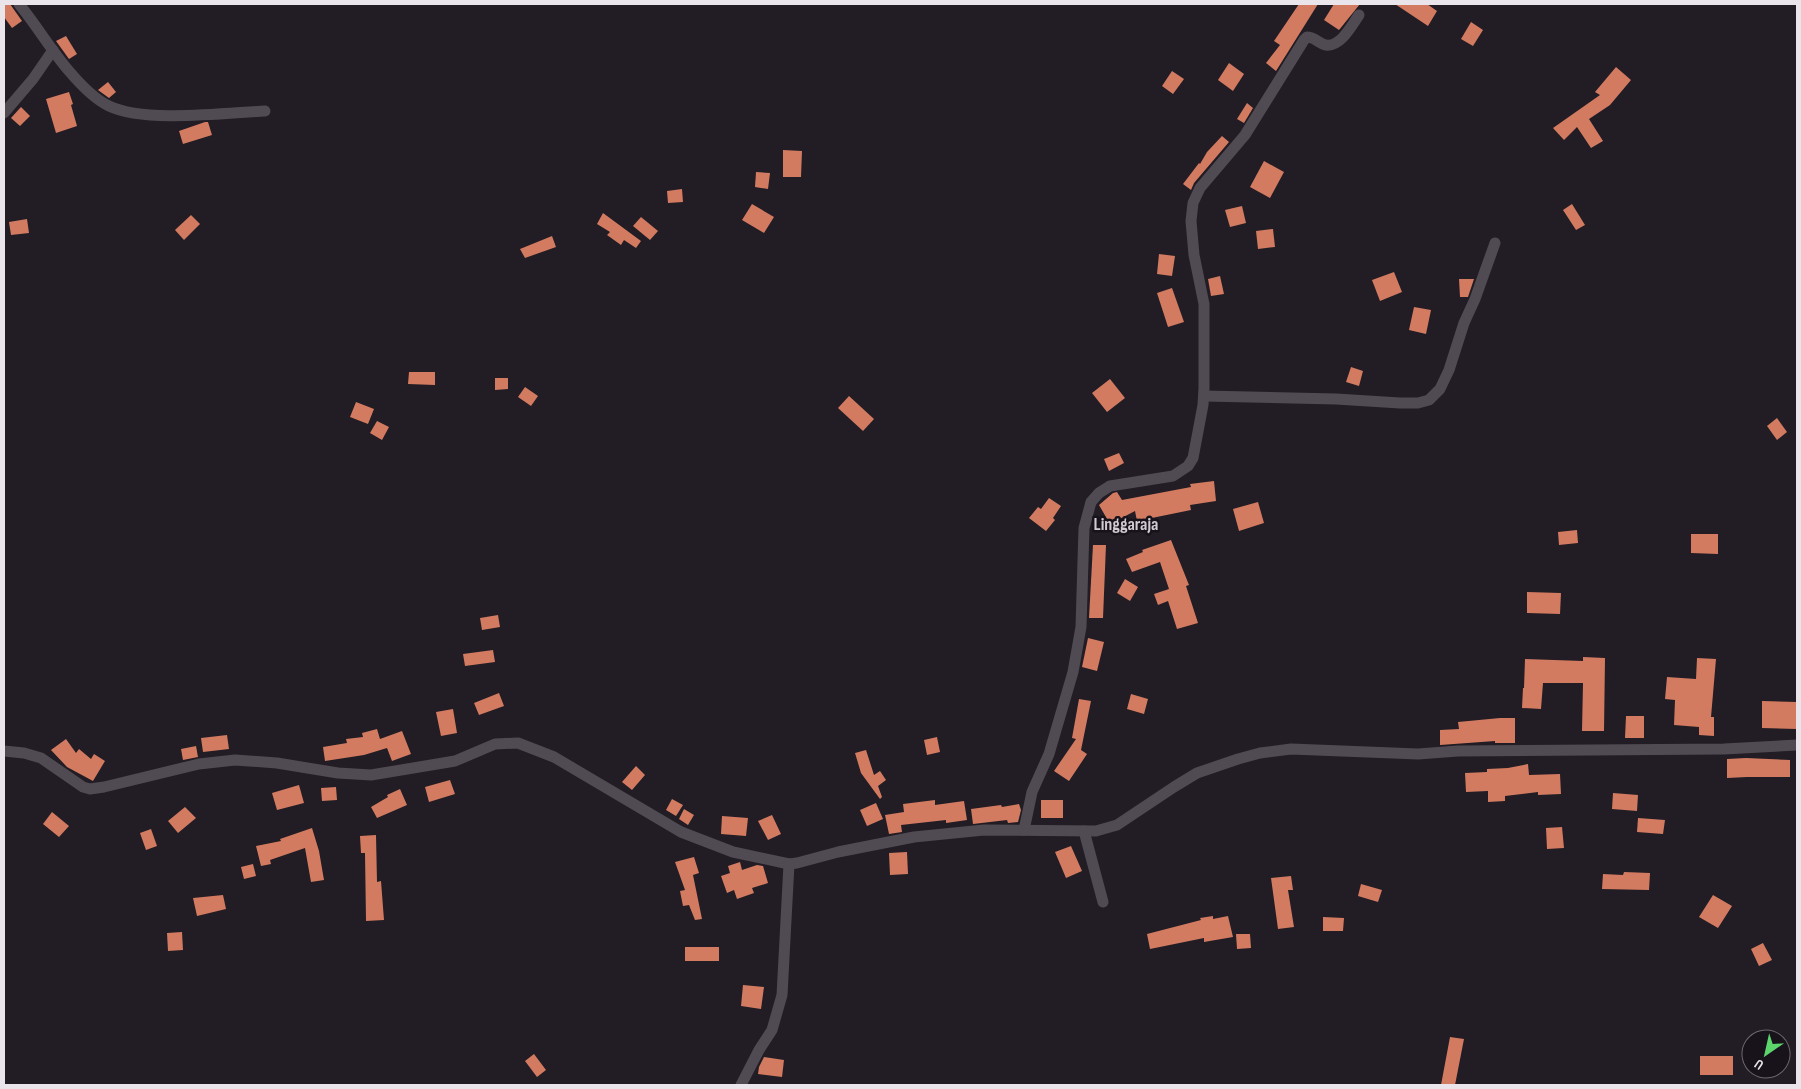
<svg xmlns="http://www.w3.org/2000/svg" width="1801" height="1089" viewBox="0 0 1801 1089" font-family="'Sofia Sans Condensed',sans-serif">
  <rect width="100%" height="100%" fill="#221c24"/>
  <g fill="#d37b61">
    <polygon points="4,4 10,4 22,21 12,28 4,17"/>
    <polygon points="1299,4 1318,4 1276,71 1266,63 1280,45 1274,41"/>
    <polygon points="1334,4 1360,4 1339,30 1324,20"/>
    <polygon points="1395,4 1427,4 1437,11 1428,26"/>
    <polygon points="1471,22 1483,30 1473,46 1461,39"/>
    <polygon points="66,36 77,54 69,59 56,41"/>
    <polygon points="1229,63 1244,74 1233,91 1218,80"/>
    <polygon points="1616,67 1631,80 1610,105 1589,119 1603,141 1591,148 1577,127 1564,140 1553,128 1600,95 1595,92"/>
    <polygon points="1172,71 1184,79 1173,94 1162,86"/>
    <polygon points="108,82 116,92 109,98 98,90"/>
    <polygon points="69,92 73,104 71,105 77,126 56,133 46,99"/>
    <polygon points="1247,103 1253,108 1244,123 1237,119"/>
    <polygon points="21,107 30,116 20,126 11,118"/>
    <polygon points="205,122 208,122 212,135 183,144 179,131"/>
    <polygon points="1222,136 1229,142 1194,183 1191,190 1183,184 1199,163 1200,164 1207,152"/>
    <polygon points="783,150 802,151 801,177 783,177"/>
    <polygon points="1264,161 1284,172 1270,198 1250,187"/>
    <polygon points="756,172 770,173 768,189 755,187"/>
    <polygon points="682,189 683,202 668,203 667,191"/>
    <polygon points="752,204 774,217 764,233 742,220"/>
    <polygon points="1572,204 1585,225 1576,230 1563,210"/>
    <polygon points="1242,206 1246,223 1230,227 1225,210"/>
    <polygon points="603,213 641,241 636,248 624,240 621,245 607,235 610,232 597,224"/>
    <polygon points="191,215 200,224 184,240 175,230"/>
    <polygon points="641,217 658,231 650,240 633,226"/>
    <polygon points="27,219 29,233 11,235 9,222"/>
    <polygon points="1273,229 1275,247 1258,249 1256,231"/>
    <polygon points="552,236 556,247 525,258 520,249"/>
    <polygon points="1159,254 1175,256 1172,276 1157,274"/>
    <polygon points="1394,272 1402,292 1380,301 1372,280"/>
    <polygon points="1220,276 1224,294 1211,296 1208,279"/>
    <polygon points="1459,279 1474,279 1468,297 1460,297"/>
    <polygon points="1172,288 1184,322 1168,327 1157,293"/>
    <polygon points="1414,307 1431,310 1426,334 1409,330"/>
    <polygon points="1351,367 1363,371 1359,386 1346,382"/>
    <polygon points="409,372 435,372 435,385 408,384"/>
    <polygon points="495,378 508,378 508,389 495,390"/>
    <polygon points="1110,379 1125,398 1107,412 1092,393"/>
    <polygon points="525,387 538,396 531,406 518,397"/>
    <polygon points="849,396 874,419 863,431 838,408"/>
    <polygon points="356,402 374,409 368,424 350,417"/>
    <polygon points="1777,418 1787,432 1777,440 1767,426"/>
    <polygon points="377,421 389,427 382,440 370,433"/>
    <polygon points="1119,453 1124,463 1109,471 1104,459"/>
    <polygon points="1214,481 1216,501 1190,505 1191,510 1137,521 1135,511 1110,524 1099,505 1113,493 1117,492 1122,500 1191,487 1190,484"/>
    <polygon points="1049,498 1061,506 1053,518 1055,520 1046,531 1029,518 1038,507 1041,509"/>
    <polygon points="1258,502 1264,523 1239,531 1233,509"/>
    <polygon points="1577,530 1578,543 1559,545 1558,532"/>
    <polygon points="1691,534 1718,534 1718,554 1691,553"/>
    <polygon points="1171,540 1189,585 1186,586 1198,623 1177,629 1168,601 1158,605 1154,594 1169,589 1160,562 1132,572 1126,559 1143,552 1142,550"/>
    <polygon points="1093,545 1106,545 1103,618 1089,618"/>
    <polygon points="1125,579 1138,587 1130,601 1117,593"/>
    <polygon points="1527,592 1561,593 1560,614 1527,613"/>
    <polygon points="498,615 500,627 482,630 480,618"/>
    <polygon points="1088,638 1104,642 1097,671 1082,667"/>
    <polygon points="493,650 495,662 465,666 463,654"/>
    <polygon points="1583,657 1605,658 1604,731 1582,731 1583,683 1543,683 1541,709 1522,708 1523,688 1524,688 1525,659 1583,661"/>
    <polygon points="1697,658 1716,659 1711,717 1714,717 1714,736 1699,735 1699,727 1674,725 1675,700 1665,699 1667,677 1696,679"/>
    <polygon points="499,693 504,706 479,715 474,703"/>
    <polygon points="1131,694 1148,699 1144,714 1127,709"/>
    <polygon points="1079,699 1091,701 1081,750 1087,754 1069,781 1054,771 1076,739 1072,738"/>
    <polygon points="1762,701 1797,702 1797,729 1762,728"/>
    <polygon points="453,709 457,733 441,736 436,712"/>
    <polygon points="1626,716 1644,716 1644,738 1625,738"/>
    <polygon points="1500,718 1515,718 1515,743 1495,743 1495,741 1440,745 1440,730 1459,729 1458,722"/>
    <polygon points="377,729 380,739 402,731 411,754 392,761 387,748 364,755 325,761 323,747 347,743 346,739 363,737 362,733"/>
    <polygon points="227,735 229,749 203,752 201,738"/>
    <polygon points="937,737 940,752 927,755 924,740"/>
    <polygon points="66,739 76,753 79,749 91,759 94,754 105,761 93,781 67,767 51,750"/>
    <polygon points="196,746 198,757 183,760 181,749"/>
    <polygon points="866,750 874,775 880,771 886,780 878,786 882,797 880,799 861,773 855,753"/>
    <polygon points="1746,758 1790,760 1790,777 1747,777 1727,778 1727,759"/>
    <polygon points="1528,764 1529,775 1560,774 1561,794 1538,795 1538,792 1505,796 1505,801 1488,802 1488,791 1466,792 1465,773 1487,772 1487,769 1508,768"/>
    <polygon points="636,766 645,775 632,790 622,782"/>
    <polygon points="450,780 455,794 429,802 425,787"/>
    <polygon points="299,785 304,803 277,810 272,793"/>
    <polygon points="336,787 337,800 322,801 321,788"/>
    <polygon points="400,789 407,805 377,818 371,807 388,797 387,795"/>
    <polygon points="1613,793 1638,795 1637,811 1612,809"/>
    <polygon points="672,799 683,805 676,816 666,810"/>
    <polygon points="935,800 935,805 964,801 967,820 946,823 946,820 901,825 902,832 889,834 885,815 904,812 903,804"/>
    <rect x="1041" y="800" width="22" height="18"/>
    <polygon points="876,803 883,819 867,826 860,810"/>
    <polygon points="1019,804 1021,810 1018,822 1008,823 1007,820 973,824 971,809 1001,805 1002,807"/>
    <polygon points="185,807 196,818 178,833 168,821"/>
    <polygon points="684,809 694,815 688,825 679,819"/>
    <polygon points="52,812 69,826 59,837 43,824"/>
    <polygon points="772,815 781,834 768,840 758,821"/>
    <polygon points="722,816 748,818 746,836 721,834"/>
    <polygon points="1638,818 1665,820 1663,834 1637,832"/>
    <polygon points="1562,827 1564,848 1547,849 1546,828"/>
    <polygon points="312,828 319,851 324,880 311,882 305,848 270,860 271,864 261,866 256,846 281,841 280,839"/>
    <polygon points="151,829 157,846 146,850 140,833"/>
    <polygon points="376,835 377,882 381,881 384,920 366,921 365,853 361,853 360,836"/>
    <polygon points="1071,846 1082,871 1066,878 1055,852"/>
    <polygon points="907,852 908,874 890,875 889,853"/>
    <polygon points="694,857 699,873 693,875 702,919 695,920 689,905 683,906 680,891 685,890 675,862"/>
    <polygon points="740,862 742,870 757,865 763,866 768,883 752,888 754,893 737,899 734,890 727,893 721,876 730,873 728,866"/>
    <polygon points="253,864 256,876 244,879 241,867"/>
    <polygon points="1624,872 1650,873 1649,890 1602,889 1603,874 1623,875"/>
    <polygon points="1291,876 1293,890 1288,890 1294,927 1278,929 1271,878"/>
    <polygon points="1361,884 1382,890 1378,902 1358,896"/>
    <polygon points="223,895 226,909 197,916 193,898"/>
    <polygon points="1713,895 1732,906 1718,928 1699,917"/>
    <polygon points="1213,916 1213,919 1228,916 1233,937 1204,942 1204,938 1150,949 1147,934 1201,920 1200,918"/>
    <polygon points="1323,917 1344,918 1343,931 1323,931"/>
    <polygon points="182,932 183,950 168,951 167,933"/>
    <polygon points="1236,934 1250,934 1251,948 1237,949"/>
    <polygon points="1763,943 1772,960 1759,966 1751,949"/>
    <rect x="685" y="947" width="34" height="14"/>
    <polygon points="743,985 764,987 761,1009 741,1006"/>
    <polygon points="1450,1037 1464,1039 1455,1085 1441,1085"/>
    <polygon points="534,1054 546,1070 537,1077 525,1061"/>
    <rect x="1700" y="1056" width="33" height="19"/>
    <polygon points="764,1057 784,1060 782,1077 758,1074 759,1067"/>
  </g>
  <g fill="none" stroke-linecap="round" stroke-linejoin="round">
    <g stroke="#504a52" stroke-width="11">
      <path d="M19,4C37,26 51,50 69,71C80,84 94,99 109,106C144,123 225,113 265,111"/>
      <polyline points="4,113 33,79 53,50"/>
      <polyline points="1204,396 1336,399 1400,403 1418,403 1429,400 1440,389 1449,370 1464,323 1475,299 1495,243"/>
      <polyline points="4,751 24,753 41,758 83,787 90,789 104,787 199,764 235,760 277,763 338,773 371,775 455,761 495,744 518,743 554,757 681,832 733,852 789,864 797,863 838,852 914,837 984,830 1096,831 1117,825 1174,787 1197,773 1238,759 1260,753 1291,749 1418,754 1458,751 1724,749 1797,745"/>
      <path d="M1024,830L1032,792L1049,754L1073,672L1081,627L1084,528L1091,502L1099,493L1110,486L1173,476L1188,466L1193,458L1203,405L1204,388V304L1194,255L1191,221L1193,203L1200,188L1245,135L1304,40L1307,37C1315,37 1319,44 1326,45C1341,47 1352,25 1359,15"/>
      <polyline points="1084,831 1103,902"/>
      <polyline points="741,1085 759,1050 772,1030 782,995 789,864"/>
    </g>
  </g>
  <g text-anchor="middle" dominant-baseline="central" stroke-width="5" stroke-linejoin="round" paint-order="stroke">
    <g font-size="18" font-weight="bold" fill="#d1c9d3" stroke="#18131a">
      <text x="1126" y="524">Linggaraja</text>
    </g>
  </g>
  <rect width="1801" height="1089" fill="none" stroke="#e9e5ea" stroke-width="10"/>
  <g transform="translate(1766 1054) rotate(214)"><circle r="24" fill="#18131a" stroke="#6c676d"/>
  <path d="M0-4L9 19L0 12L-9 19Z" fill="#5cd56d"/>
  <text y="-8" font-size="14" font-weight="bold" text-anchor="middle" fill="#e9e5ea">U</text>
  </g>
</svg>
